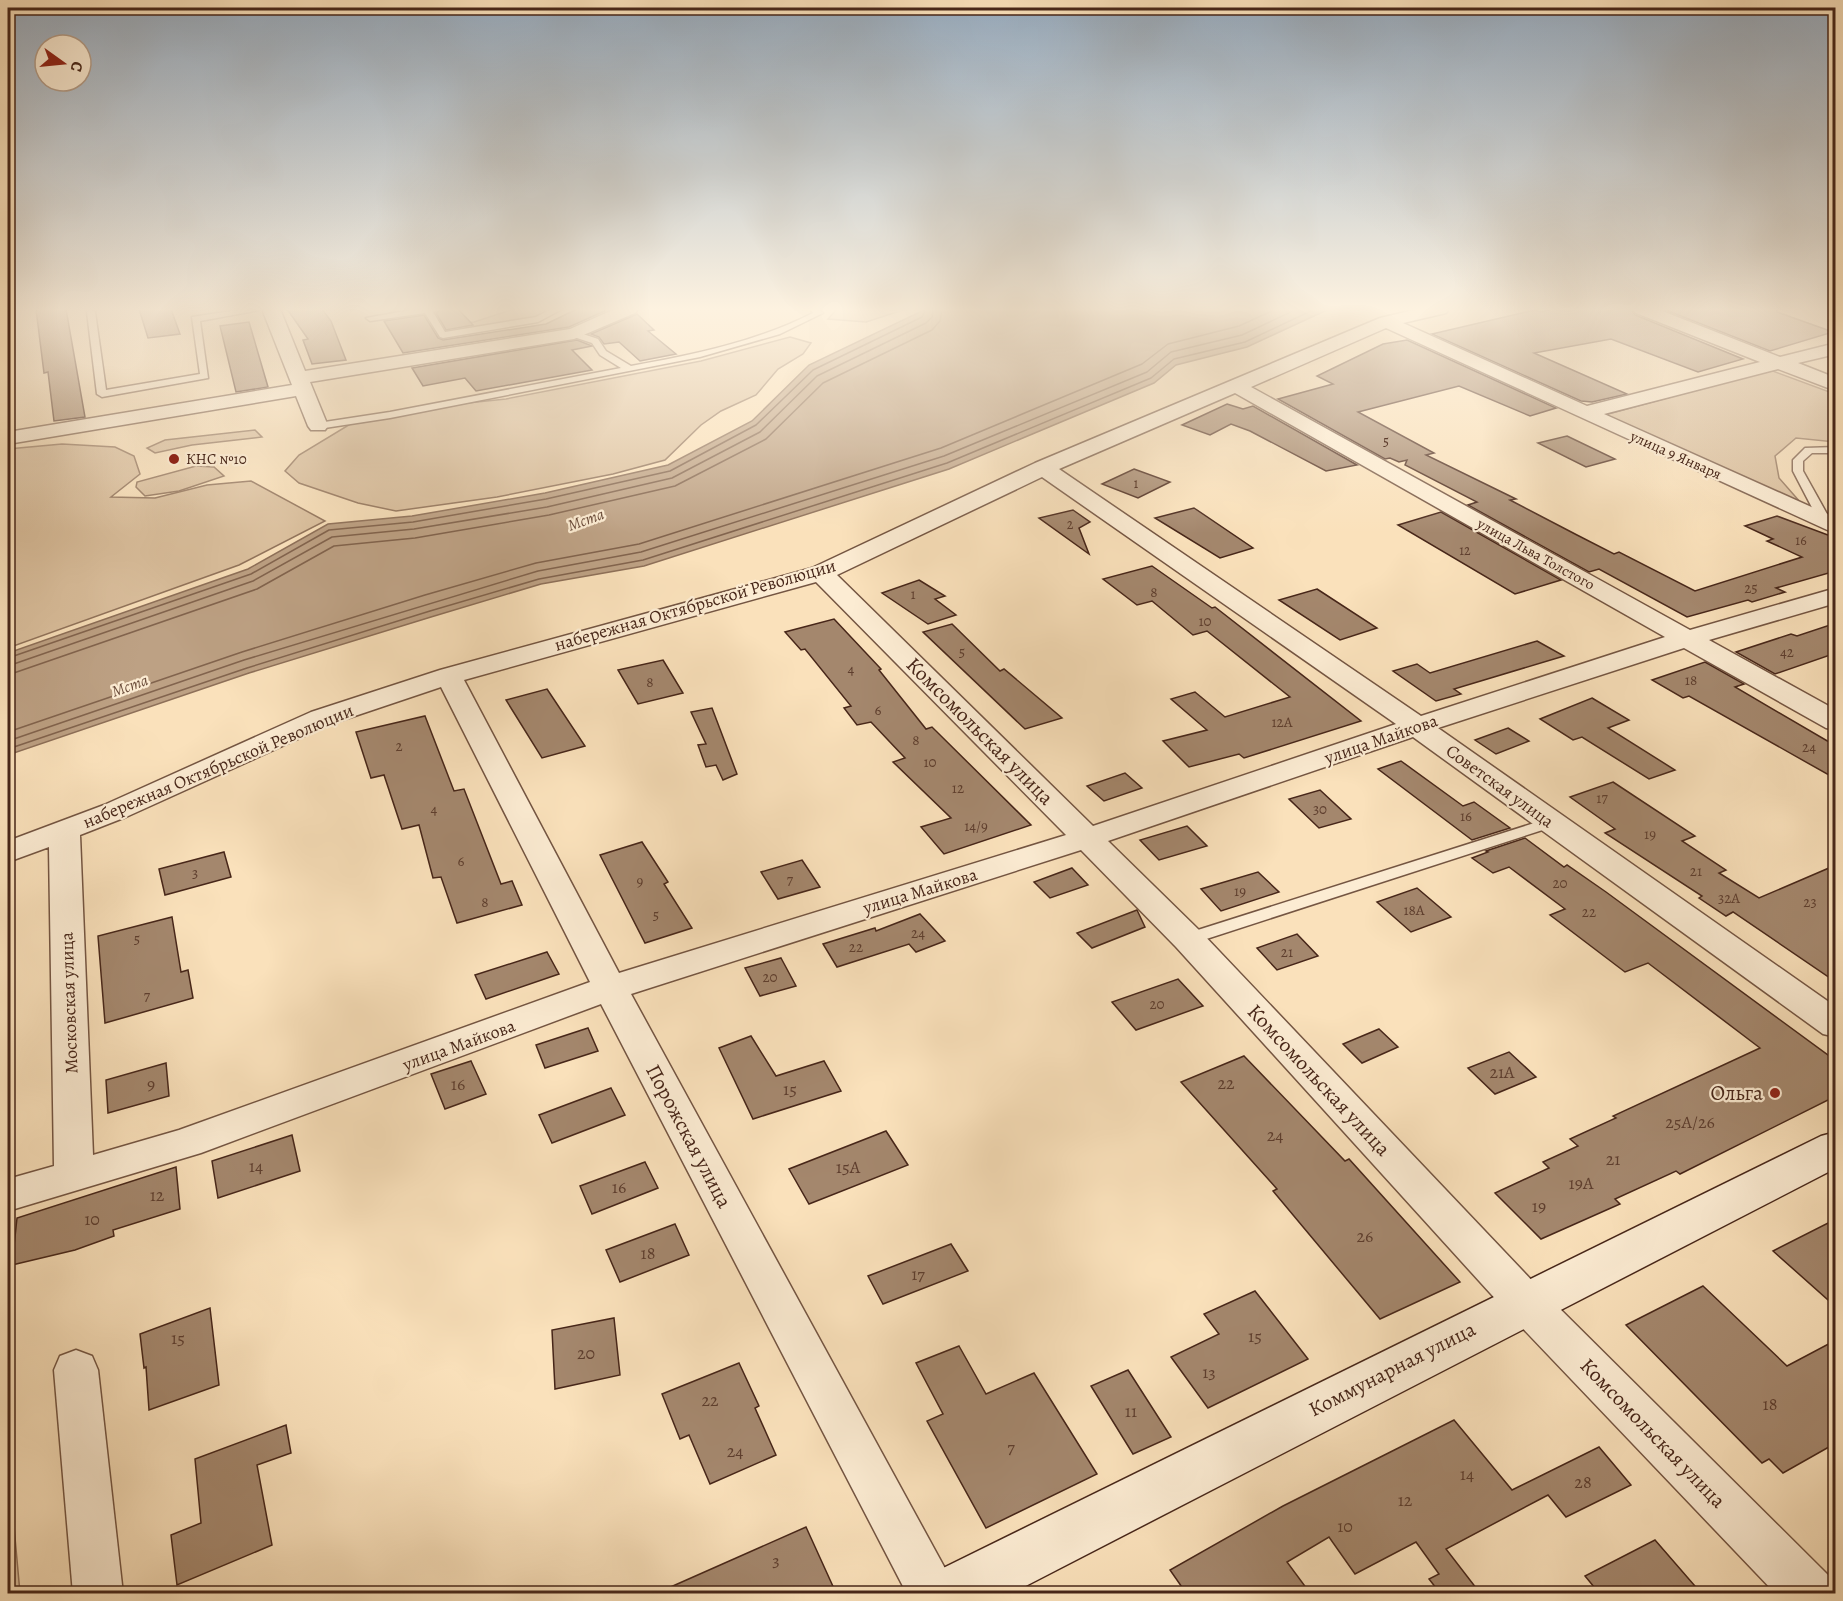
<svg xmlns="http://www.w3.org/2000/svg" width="1843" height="1601" viewBox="0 0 1843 1601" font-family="Alegreya,serif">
  <rect width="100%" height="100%" fill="#fae1bb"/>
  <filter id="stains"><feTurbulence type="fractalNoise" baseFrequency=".00333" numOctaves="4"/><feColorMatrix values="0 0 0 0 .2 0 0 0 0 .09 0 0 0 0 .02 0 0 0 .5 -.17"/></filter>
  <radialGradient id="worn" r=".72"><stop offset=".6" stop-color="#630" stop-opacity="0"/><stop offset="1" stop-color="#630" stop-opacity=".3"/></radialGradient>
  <g fill="#dcc19f" stroke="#92745c" stroke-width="1.5">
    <polygon points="514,309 553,309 533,318 456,330 449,325 474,322"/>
    <polygon points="837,309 906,309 866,322 828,319"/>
    <polygon points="790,337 811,343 803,354 778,369 756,395 721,411 701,425 665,460 613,474 497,497 396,511 358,503 299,483 285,471 299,455 352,423 419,408 506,399 701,361"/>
    <polygon points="1770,370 1835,394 1835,442 1796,438 1775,456 1779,478 1808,511 1601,416"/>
    <polygon points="255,430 262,437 192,445 155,453 147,448 165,440"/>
    <polygon points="62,444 115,447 134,456 140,474 111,497 155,498 207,485 251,481 325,521 239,565 8,648 8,449"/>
    <polygon points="196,466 214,467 224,476 179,491 145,496 136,487 137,482"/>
    <polygon points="8,1460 20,1593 8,1593"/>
  </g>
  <polygon fill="#bda184" stroke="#8e7059" stroke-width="1.5" points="926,309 1329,309 1247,347 1176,365 1154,383 949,469 644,566 541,584 431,617 249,673 8,755 8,653 248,569 328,524 412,516 545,493 668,465 752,421 809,365"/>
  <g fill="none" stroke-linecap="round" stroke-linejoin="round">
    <g stroke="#82644e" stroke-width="1.5">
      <polyline points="8,658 251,574 329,530 413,522 546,499 670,471 756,425 813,370 922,317 926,309"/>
      <polyline points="8,666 253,581 332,537 414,529 547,507 672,478 760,432 817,376 926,323 932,317 933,309"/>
      <polyline points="8,675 257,589 334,546 415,538 549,515 675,486 766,439 823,383 932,330 940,321 942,309"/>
      <polyline points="8,732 242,652 425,595 536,563 639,544 941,448 1142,364 1168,344 1239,326 1276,309"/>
      <polyline points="8,741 244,660 538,571 641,552 944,456 1147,372 1171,352 1242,335 1297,309"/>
      <polyline points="8,749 247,668 430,611 539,579 643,560 947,463 1151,378 1174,359 1245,342 1315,309"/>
    </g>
  </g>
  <g fill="#a4876d" stroke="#472619" stroke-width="1.5">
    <polygon points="36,309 66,309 85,417 54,421 48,372 44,373"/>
    <polygon points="139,309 171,309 180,334 148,338"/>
    <polygon points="287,309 322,309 331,321 346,360 312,364 303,340 308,339"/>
    <polygon points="441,309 458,309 473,325 446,330 436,313"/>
    <polygon points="577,309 609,309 569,327 403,353 384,321 424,315 438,338 443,340 546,324"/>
    <polygon points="1553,309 1631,309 1635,315 1743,359 1698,372 1611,339 1534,353 1627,394 1592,402 1581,401 1432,334 1535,310 1541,312"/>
    <polygon points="1663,309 1777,309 1777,312 1833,332 1770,351"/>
    <polygon points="637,314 654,330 648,331 676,354 640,361 619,342 604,344 599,337 591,334"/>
    <polygon points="249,322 268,387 236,392 220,326"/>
    <polygon points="577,340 592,346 572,350 592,370 476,391 465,378 423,386 412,368"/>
    <polygon points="1407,340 1556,408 1530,416 1459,386 1358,412 1434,453 1426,455 1516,499 1510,500 1577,535 1614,554 1619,552 1695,591 1802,557 1767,541 1773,539 1745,526 1777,516 1836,538 1836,573 1832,572 1776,588 1785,592 1752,602 1748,600 1687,617 1599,569 1589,572 1468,505 1477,502 1405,465 1407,460 1399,462 1390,458 1385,459 1278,399 1333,384 1317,376 1383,344"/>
    <polygon points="1227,404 1243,409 1253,406 1357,465 1326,471 1250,431 1231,424 1210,435 1182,425"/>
    <polygon points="1567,436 1615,459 1586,467 1538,443"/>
    <polygon points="1134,469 1170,482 1138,498 1102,484"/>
    <polygon points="1194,508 1253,548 1220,558 1155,518"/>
    <polygon points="1073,510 1090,522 1079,528 1089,554 1039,518"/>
    <polygon points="1441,512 1561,580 1515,594 1398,525"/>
    <polygon points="1152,566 1212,608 1215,607 1361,721 1244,758 1239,754 1189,767 1163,741 1207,730 1171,699 1195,692 1225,717 1290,697 1207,631 1193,635 1152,601 1137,605 1103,579"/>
    <polygon points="919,580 945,596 935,599 956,615 928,624 882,593"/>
    <polygon points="1317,589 1377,628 1340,640 1279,600"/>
    <polygon points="834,619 881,669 879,670 926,729 932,727 1031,825 944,854 921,827 951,818 893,762 905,758 871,722 857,725 844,708 851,706 805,649 801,650 785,632"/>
    <polygon points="1836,623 1836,653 1775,674 1736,652 1791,634 1797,636"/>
    <polygon points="952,624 1000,671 1004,669 1062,718 1025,729 923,632"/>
    <polygon points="1537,641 1564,656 1454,689 1461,694 1436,701 1393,671 1417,664 1430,673"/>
    <polygon points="663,660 683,693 638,704 618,670"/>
    <polygon points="1705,662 1744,684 1735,687 1836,746 1836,779 1689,696 1683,698 1652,680"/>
    <polygon points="547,689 585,746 542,758 506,700"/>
    <polygon points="1592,698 1629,720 1608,728 1675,770 1649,779 1582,737 1573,740 1540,719"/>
    <polygon points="712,708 737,774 723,780 716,765 706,767 698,745 706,744 691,712"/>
    <polygon points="425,716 454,791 464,789 501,884 512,881 522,905 457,923 441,877 433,878 419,825 402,829 384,775 371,778 356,732"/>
    <polygon points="1508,728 1529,741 1496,754 1475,740"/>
    <polygon points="1401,761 1463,806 1474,802 1510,828 1472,840 1378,769"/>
    <polygon points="1125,773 1142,788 1104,801 1087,786"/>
    <polygon points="1613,782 1695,836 1682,841 1726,870 1719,873 1759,898 1836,865 1836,982 1733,912 1726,916 1699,898 1702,896 1605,833 1615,829 1570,797"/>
    <polygon points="1320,790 1351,819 1319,828 1289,799"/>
    <polygon points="1187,826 1207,846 1159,860 1140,840"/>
    <polygon points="1525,838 1564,867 1567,865 1606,892 1836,1061 1836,1096 1680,1174 1676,1171 1615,1199 1620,1204 1541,1239 1495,1193 1549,1168 1543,1162 1578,1146 1570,1139 1616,1118 1613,1116 1760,1048 1648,963 1625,972 1550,915 1565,909 1509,867 1493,873 1472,858 1488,852 1486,851"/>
    <polygon points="642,842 668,882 664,884 692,928 645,943 600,855"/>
    <polygon points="224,852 231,877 165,895 159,869"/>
    <polygon points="802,860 820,887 778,899 761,872"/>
    <polygon points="1072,868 1088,885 1050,898 1034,882"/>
    <polygon points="1258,872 1279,892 1221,911 1201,889"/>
    <polygon points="1417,888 1451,917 1411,932 1377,902"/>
    <polygon points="1137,910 1145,927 1092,948 1077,933"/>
    <polygon points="920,914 945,941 916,952 909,944 837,967 823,944 875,928 876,931"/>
    <polygon points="172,917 181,972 188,970 193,998 105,1023 98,936"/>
    <polygon points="1297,934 1318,956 1277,970 1257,948"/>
    <polygon points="547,952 559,974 486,999 475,975"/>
    <polygon points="781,958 796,986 760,996 745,968"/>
    <polygon points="1178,979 1203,1006 1136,1030 1112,1002"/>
    <polygon points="588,1028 598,1051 545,1068 536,1045"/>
    <polygon points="1379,1029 1398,1047 1362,1063 1343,1044"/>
    <polygon points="751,1036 776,1076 824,1061 841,1091 753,1119 719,1048"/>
    <polygon points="1509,1052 1536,1077 1495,1094 1468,1068"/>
    <polygon points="1244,1056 1345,1161 1349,1159 1460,1282 1380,1319 1273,1191 1277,1189 1181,1082"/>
    <polygon points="471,1061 486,1094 445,1109 431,1074"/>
    <polygon points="166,1063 169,1096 108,1113 106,1080"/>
    <polygon points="611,1088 625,1115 552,1143 539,1115"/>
    <polygon points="886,1131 908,1165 809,1204 789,1169"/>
    <polygon points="292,1135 300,1171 218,1198 212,1161"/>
    <polygon points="645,1162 658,1188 592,1214 580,1186"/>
    <polygon points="176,1167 180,1209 113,1230 114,1236 75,1250 12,1265 17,1218"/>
    <polygon points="1836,1219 1836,1307 1773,1251"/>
    <polygon points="675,1224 689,1255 620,1282 606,1250"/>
    <polygon points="951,1244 968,1271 883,1304 868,1276"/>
    <polygon points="1703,1286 1787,1366 1836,1340 1836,1443 1783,1473 1769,1459 1762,1463 1626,1325"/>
    <polygon points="1255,1291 1308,1359 1208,1408 1171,1357 1219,1334 1204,1314"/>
    <polygon points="210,1308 219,1385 149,1410 146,1367 144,1368 140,1334"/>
    <polygon points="614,1318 620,1375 555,1389 552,1330"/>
    <polygon points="959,1346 986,1394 1034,1373 1097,1474 986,1528 927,1421 943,1414 916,1363"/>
    <polygon points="739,1363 759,1406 755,1408 776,1455 710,1484 689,1435 680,1439 662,1394"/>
    <polygon points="1128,1370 1171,1437 1133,1454 1091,1386"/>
    <polygon points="1454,1420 1512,1490 1599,1447 1631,1485 1566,1517 1548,1495 1446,1549 1480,1593 1440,1593 1429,1579 1439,1574 1416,1542 1355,1574 1329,1537 1287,1562 1310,1593 1186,1593 1170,1570 1283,1506"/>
    <polygon points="286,1425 291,1453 257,1465 272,1545 177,1585 171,1535 201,1523 195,1459"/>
    <polygon points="806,1527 836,1593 657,1593"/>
    <polygon points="1655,1540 1701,1593 1599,1593 1585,1576"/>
  </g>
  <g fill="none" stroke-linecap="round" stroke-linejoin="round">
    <g stroke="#745542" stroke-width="3">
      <g id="lane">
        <polygon points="91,309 95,312 106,390 200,374 192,317 244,309 265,309 200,321 208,378 102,397 97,394 87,312"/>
        <polygon points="416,309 439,309 433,312 445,332 536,317 551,309 562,309 538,322 443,338 440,337 425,313 370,321 366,318"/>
        <path d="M810,309H819L823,313L780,334L700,357L390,418L318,429L313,426L318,423L390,412L621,368L600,355L592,343L571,336L570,334L574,331L598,339L606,351L631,366C693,355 756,342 813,313Z"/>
        <polygon points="1836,447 1836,453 1812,453 1803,461 1803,471 1832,523 1826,526 1820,523 1793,471 1793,460 1805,448"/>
        <polygon points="1550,818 1555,820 1558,823 1555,826 1194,943 1182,943 1180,939 1182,935"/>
      </g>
    </g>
    <g stroke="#745542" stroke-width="3">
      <g id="street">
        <polygon points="262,309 280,309 305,371 570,329 615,309 638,309 635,313 574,339 310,382 328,426 325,430 311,430 308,426 296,396 8,444 8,432 292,385"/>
        <path d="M1418,309H1449L1446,313L1403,323L1587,406L1760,362L1636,313L1633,309H1657L1780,357L1836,343V354L1798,363L1836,378V391L1778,369L1604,414L1836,518V534L1386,328L1251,387L1690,630L1836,588V603L1709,640L1836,710V730L1826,728L1684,648L1438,728L1836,1007V1037L1823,1034L1413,737L1108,841L1200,931L1540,1289L1829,1576L1836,1594H1776L1510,1315L1176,947L1081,850L631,994L959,1594H907L601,1004L201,1153L8,1211V1179L54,1166L49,847L8,862V841L104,805L311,712L440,670L812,568L1035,463L1380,318ZM1235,393L1665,637L1421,716L1059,469ZM1042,477L1396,724L1093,826L837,575ZM816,582L1066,835L619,973L464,680ZM441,687L590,982L179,1130L93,1155L80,835L126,817L331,724Z"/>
        <polygon points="76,1350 92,1356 98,1370 123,1594 73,1594 54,1370 60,1356"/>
      </g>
    </g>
    <g stroke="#472619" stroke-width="3">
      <polygon id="secondary" points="1836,1132 1836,1168 1010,1594 923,1594 931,1574 1821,1136"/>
    </g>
    <use href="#lane" fill="#fcecd3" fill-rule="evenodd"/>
    <use href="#street" fill="#fcecd3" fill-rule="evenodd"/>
    <use href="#secondary" fill="#fcecd3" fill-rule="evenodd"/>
  </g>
  <linearGradient id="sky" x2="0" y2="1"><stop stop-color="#97acc0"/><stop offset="0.58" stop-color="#fdf2e0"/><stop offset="1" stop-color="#fdf2e0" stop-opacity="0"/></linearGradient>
  <rect width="1843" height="533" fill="url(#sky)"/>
  <g fill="#8f2418" stroke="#fcecd3" stroke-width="2">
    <circle cx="174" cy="459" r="6"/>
    <circle cx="1775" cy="1093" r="6"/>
  </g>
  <g text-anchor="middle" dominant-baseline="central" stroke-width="4.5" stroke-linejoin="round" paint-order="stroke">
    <g font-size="14" fill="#5e3e2e">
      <text x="1386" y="441">5</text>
      <text x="1136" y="483">1</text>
      <text x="1070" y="524">2</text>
      <text x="1801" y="540">16</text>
      <text x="1465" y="550">12</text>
    </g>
    <g font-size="15" fill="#472619" stroke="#fcecd3">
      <text transform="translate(1676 455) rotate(24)">улица 9 Января</text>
      <text transform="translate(1536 554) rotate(29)">улица Льва Толстого</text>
    </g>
    <g font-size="15" fill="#472619" stroke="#fcecd3" text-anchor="start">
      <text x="186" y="459">КНС №10</text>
    </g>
    <g font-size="15" fill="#5e3e2e">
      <text x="1751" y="588">25</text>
      <text x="1154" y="592">8</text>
      <text x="913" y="594">1</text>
      <text x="1205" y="621">10</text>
      <text x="962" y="652">5</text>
      <text x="1787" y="652">42</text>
      <text x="851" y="669">4</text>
      <text x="1691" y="680">18</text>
      <text x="650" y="682">8</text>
      <text x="878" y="710">6</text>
      <text x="1282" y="722">12А</text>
      <text x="916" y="740">8</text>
      <text x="399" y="746">2</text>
      <text x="1809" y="747">24</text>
      <text x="930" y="762">10</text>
      <text x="958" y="788">12</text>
      <text x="1602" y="798">17</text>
      <text x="434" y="809">4</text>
      <text x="1320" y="809">30</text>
      <text x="1466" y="816">16</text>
      <text x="976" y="826">14/9</text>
      <text x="1650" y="834">19</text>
      <text x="461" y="861">6</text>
      <text x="1696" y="871">21</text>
      <text x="195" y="873">3</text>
      <text x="790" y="880">7</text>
      <text x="640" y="881">9</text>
      <text x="1560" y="883">20</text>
      <text x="1240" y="891">19</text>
      <text x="1729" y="898">32А</text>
      <text x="485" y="902">8</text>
      <text x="1810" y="902">23</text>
      <text x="1414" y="910">18А</text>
      <text x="1589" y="912">22</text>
      <text x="656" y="915">5</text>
      <text x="918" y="933">24</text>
      <text x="137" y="939">5</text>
      <text x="856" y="947">22</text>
      <text x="1287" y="952">21</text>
      <text x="770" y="977">20</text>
      <text x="147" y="996">7</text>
      <text x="1157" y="1004">20</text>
    </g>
    <g font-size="16" font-style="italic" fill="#6a4b39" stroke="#fcecd3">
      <text transform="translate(586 520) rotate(-20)">Мста</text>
      <text transform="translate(130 686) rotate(-20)">Мста</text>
    </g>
    <g font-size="18" fill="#472619" stroke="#fcecd3">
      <text transform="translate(695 605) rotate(-16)">набережная Октябрьской Революции</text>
      <text transform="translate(1381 739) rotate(-19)">улица Майкова</text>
      <text transform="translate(218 766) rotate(-23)">набережная Октябрьской Революции</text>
      <text transform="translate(1500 786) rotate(36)">Советская улица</text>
      <text transform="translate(920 891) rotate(-17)">улица Майкова</text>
      <text transform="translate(69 1003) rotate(-92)">Московская улица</text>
      <text transform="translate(459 1045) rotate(-20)">улица Майкова</text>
    </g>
    <g font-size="18" fill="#5e3e2e">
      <text x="1502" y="1072">21А</text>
      <text x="1226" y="1083">22</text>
      <text x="151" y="1084">9</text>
      <text x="458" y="1084">16</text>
      <text x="790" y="1089">15</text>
      <text x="1690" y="1122">25А/26</text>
      <text x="1275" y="1135">24</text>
      <text x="1613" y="1159">21</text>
      <text x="256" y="1166">14</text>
      <text x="848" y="1167">15А</text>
      <text x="1581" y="1183">19А</text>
      <text x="619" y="1187">16</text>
      <text x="157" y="1195">12</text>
      <text x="1539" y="1206">19</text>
      <text x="92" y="1219">10</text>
      <text x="1365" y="1236">26</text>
      <text x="648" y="1253">18</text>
      <text x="918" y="1274">17</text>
      <text x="1255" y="1336">15</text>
      <text x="178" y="1338">15</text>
      <text x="586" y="1353">20</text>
      <text x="1209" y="1372">13</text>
      <text x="710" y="1400">22</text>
      <text x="1770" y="1404">18</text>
      <text x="1131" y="1411">11</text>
      <text x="1011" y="1447">7</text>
      <text x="735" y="1451">24</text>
      <text x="1467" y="1474">14</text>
      <text x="1583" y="1482">28</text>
      <text x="1405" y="1500">12</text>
      <text x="1345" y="1526">10</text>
      <text x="776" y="1560">3</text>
    </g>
    <g font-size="21" fill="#472619" stroke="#fcecd3">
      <text transform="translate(980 731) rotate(45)">Комсомольская улица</text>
      <text transform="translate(1319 1080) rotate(47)">Комсомольская улица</text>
      <text transform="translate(689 1136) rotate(62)">Порожская улица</text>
      <text transform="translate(1392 1369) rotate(-27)">Коммунарная улица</text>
      <text transform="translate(1653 1433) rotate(46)">Комсомольская улица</text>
    </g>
    <g font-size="21" fill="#472619" stroke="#fcecd3" text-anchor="end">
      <text x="1763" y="1093">Ольга</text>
    </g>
  </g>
  <rect width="1843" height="1601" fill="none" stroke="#fae1bb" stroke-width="30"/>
  <rect x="9" y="9" width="1825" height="1583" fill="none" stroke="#472619" stroke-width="3"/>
  <rect x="15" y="15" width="1813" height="1571" fill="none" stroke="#472619" stroke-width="1.5"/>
  <g transform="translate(63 63) rotate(105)"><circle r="28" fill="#fcecd3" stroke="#b49d89" stroke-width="1.5"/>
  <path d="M0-4.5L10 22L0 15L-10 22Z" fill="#8f2418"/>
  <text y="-9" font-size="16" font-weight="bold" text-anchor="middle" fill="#472619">С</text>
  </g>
  <rect width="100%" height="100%" filter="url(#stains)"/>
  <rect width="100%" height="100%" fill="url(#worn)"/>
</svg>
